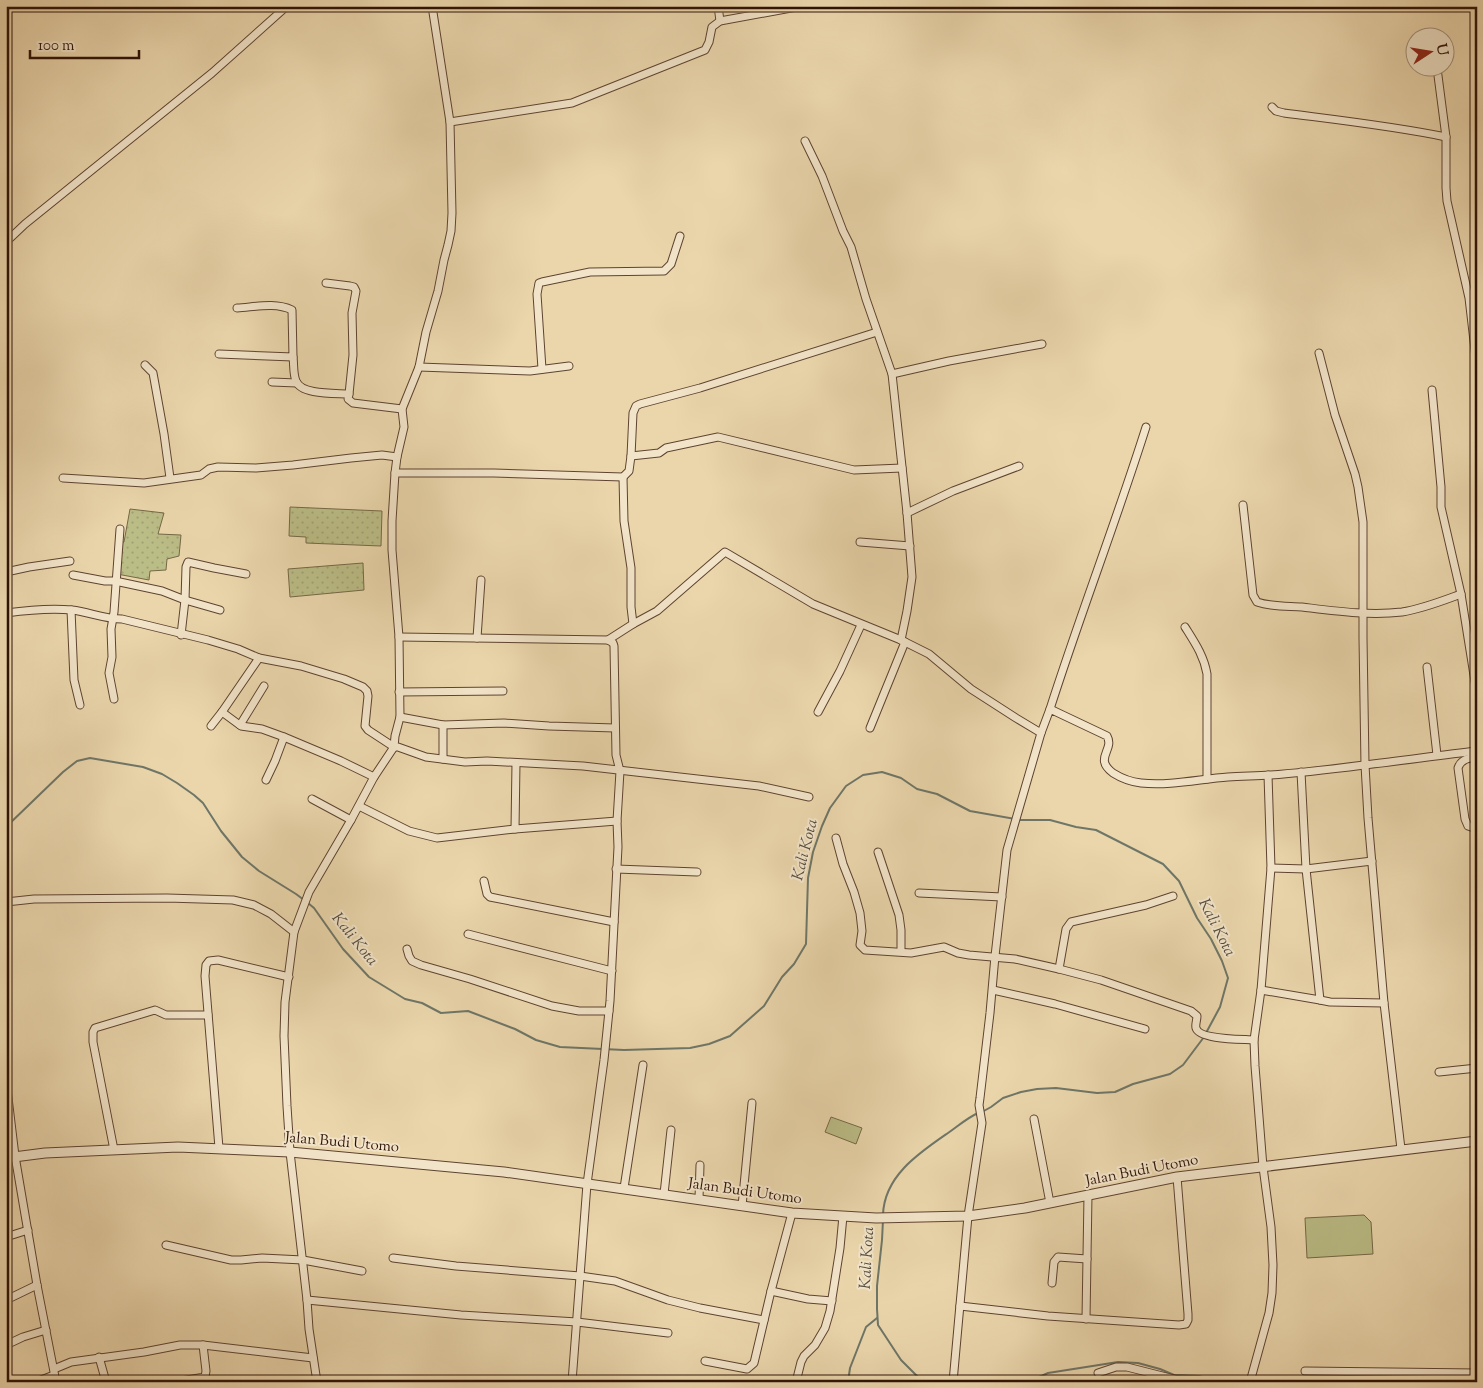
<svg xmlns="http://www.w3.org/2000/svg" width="1483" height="1388" viewBox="0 0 1483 1388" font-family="'Sorts Mill Goudy',serif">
  <defs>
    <pattern id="green-dots" width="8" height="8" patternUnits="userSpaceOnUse" patternTransform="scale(1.25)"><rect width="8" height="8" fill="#bbbd87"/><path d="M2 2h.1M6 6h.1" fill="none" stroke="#a1a173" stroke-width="1.8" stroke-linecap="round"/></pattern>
  </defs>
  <rect width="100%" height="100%" fill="#ebd6ac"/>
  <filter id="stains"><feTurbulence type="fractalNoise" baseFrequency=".004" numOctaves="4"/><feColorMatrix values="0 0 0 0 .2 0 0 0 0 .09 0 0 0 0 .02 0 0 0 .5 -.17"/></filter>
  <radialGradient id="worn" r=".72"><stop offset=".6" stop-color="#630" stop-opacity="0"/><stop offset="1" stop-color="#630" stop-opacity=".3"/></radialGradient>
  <g fill="url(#green-dots)" stroke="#756846">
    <polygon points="290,507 382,511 381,546 306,543 306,537 289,536"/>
    <polygon points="130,509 164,513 158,534 181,535 179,556 167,559 166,570 150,571 149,580 117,574 118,542 124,542"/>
    <polygon points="363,563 364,590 290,597 288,569"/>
  </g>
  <g fill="#bbbd87" stroke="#756846">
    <polygon points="831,1117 862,1128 856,1144 825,1132"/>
    <polygon points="1364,1215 1371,1222 1373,1254 1307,1258 1305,1218"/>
  </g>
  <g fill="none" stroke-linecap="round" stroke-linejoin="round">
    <g stroke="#6e7668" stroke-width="2">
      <polyline points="6,827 63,772 77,761 90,758 143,767 162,774 177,783 194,795 203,803 221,831 242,857 259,871 296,894 304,900"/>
      <polyline points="308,903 314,908 343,949 369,977 405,999 422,1003 441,1013 468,1011 515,1029 536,1040 560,1047 624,1050 690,1048 709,1044 730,1036 764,1006 782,977 794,964 806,944 808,878 813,852 822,826 830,808 846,786 863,775 882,772 901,778 917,789 937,794 970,811 1021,820 1050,820 1076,827 1096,830 1163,864 1179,881 1197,918 1211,939 1222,961 1228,978 1220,1007 1206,1033"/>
      <polyline points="982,1112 991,1107 1003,1098 1021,1092 1037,1089 1056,1088 1097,1093 1115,1092 1133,1084 1170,1074 1183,1065 1204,1037"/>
      <path d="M883,1215C884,1176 919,1153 948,1133C958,1126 967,1118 978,1113"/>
      <polyline points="883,1220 882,1240 877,1286 877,1309 878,1325 901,1360 920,1379 925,1382"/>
      <polyline points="848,1382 850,1368 866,1327 877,1318"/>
      <polyline points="1028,1382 1048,1373 1118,1362 1138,1363 1160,1369 1174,1375 1199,1376 1222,1382"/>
    </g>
    <g stroke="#5e4330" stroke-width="9">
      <g id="minor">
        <polyline points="718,6 720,21"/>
        <polyline points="1437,68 1446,137 1446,188 1447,201 1469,298 1477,367"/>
        <path d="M1272,107L1276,111L1284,113C1338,120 1393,126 1446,137"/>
        <polyline points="450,122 572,103 705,50 709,42 712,27 720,21 802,6"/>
        <polyline points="805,141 822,176 843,231 851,247 866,299 892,374 907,513 912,577 907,611 901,640"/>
        <polyline points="6,242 25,224 212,73 287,6"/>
        <polyline points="326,283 350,286 354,287 356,291 352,313 353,355 349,394"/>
        <polyline points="1319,353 1335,415 1355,474 1358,487 1363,522 1363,638 1365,765 1368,818 1384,1003 1401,1149"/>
        <path d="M219,354L293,357L292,310C275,302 255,307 237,308"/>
        <path d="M293,357C294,364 293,374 296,381C301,395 335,393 349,394L348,399L353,403L402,409"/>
        <polyline points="145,365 153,373 164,434 170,478"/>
        <polyline points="419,367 530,371 569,366"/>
        <polyline points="542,369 537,294 539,283 542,282 590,272 664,271 671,264 680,236"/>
        <polyline points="892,374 949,361 1042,344"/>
        <polyline points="272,382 297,383"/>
        <polyline points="1432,390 1441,487 1441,507 1461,594 1477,694"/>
        <polyline points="631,456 633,413 636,406 640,404 700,388 877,332"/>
        <polyline points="395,473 494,473 623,477 629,471 631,456 659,453 666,448 718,437 854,470 902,468"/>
        <polyline points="623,477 624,521 631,568 631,607 633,624"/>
        <polyline points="63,478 144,483 201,475 209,469 218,467 256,468 293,465 351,458 382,455 397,457"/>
        <path d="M1243,505L1253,595L1257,602C1272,607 1287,606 1302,607C1335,611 1369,616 1402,612C1422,609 1442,601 1461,594"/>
        <polyline points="907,513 953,491 1019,466"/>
        <polyline points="860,542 910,546"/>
        <polyline points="6,572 29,567 70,561"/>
        <polyline points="73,575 105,581 115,581 162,591 185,600 220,610"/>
        <polyline points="71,610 74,680 80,705"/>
        <path d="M6,613C28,610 51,608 72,610C89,612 105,619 122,619L208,640L238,649L259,658L301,666L344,679L363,687L367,691L368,696L365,726L368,730L394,747H398L426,757L465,762L487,761L583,766L759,786L809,797"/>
        <path d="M1185,627C1195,643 1204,656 1207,674V779"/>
        <polyline points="181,635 185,600 186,567 188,562 214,568 246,574"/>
        <polyline points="399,637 608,640 613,643 614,646 616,755 620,771 617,821 618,847 610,1001 604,1060 587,1184 572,1382"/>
        <polyline points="477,638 481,580"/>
        <polyline points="608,640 633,624 657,611 725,552 813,604 901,640 929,654 971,689 1016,718 1041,733"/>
        <polyline points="1427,667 1437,755"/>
        <polyline points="399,692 503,691"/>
        <polyline points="114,699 109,673 112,657 111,629 114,612 120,529"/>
        <path d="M1050,709C1080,615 1116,522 1146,427"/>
        <polyline points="222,712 241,726 262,729 284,737 341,761 374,777"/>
        <polyline points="818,712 840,671 861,625"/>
        <polyline points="400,717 443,725 504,723 549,726 615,728"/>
        <polyline points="240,725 264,686"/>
        <polyline points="443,725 443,759"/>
        <polyline points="211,726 222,712 259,658"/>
        <polyline points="870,728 905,642"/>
        <path d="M1477,757C1469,758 1461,759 1458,768L1465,819L1468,826L1477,829"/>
        <polyline points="1301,772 1306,869 1320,1000 1330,1002 1384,1003"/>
        <polyline points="266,780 275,761 284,737"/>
        <polyline points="312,799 351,820"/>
        <polyline points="359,806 409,831 437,838 515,829 617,821"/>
        <polyline points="515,829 516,763"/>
        <path d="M836,838L843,864L854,892L860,913L862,931L860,945L865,950L911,953L944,947L958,953L969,955L1015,959L1059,969L1101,980L1191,1011L1197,1016C1197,1020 1195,1025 1196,1028C1199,1040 1244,1039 1254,1040"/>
        <polyline points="878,852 899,915 901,930 901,951"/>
        <polyline points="1271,868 1306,869 1372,861"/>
        <polyline points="616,869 697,872"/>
        <polyline points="484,881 487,894 490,897 614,922"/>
        <polyline points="919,893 1002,897"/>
        <polyline points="6,902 34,899 167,898 233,900 254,905 271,914 294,932"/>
        <polyline points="468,934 612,971"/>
        <polyline points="407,949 409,956 412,961 421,965 470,979 552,1006 579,1011 609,1011"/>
        <polyline points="1059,969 1066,929 1071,922 1146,905 1173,896"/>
        <polyline points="993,990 1055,1004 1145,1029"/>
        <polyline points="1261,990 1320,1000"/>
        <polyline points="1439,1072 1477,1068"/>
        <polyline points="6,1081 15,1156 37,1285 56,1382"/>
        <polyline points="1034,1119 1050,1203"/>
        <polyline points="219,1148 205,976 206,965 209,961 218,960 289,977"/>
        <polyline points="114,1150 93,1042 93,1032 95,1028 155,1010 166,1015 208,1015"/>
        <polyline points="624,1188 643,1065"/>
        <polyline points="664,1194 671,1130"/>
        <polyline points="699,1199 700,1165"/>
        <polyline points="742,1206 752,1103"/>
        <polyline points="6,1237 28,1230"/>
        <polyline points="166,1245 231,1260 241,1260 262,1258 303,1260 362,1271"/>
        <polyline points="393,1258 456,1266 580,1276 615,1281 668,1300 700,1308 764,1320"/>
        <polyline points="1052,1283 1054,1262 1058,1257 1087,1259"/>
        <polyline points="771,1291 808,1299 832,1301"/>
        <polyline points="6,1300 37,1285"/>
        <polyline points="307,1300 461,1315 577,1322 668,1333"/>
        <polyline points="960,1306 1048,1316 1179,1325 1186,1324 1188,1320 1188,1314 1177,1177"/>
        <polyline points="1086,1319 1088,1195"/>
        <polyline points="6,1345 23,1337 46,1330"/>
        <polyline points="99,1357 106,1382"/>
        <polyline points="705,1361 747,1369 754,1363 771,1291 792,1213"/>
        <polyline points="54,1369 71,1362 144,1352 180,1345 203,1345 313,1358"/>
        <polyline points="1305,1371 1477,1373"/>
        <polyline points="1098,1373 1116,1367 1127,1367 1186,1382"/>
        <polyline points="36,1382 54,1375"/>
        <polyline points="175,1382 205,1377 206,1371 203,1345"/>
        <polyline points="317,1382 309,1329 307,1300 290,1152 287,1106 284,1036 285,1002 294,932 309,892 351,820 374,777 394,747 395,736 400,717 399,637 392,550 392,521 395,473 397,457 404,427 402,409 419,367 426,332 438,291 444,260 448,245 451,231 452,213 450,122 432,6"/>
        <polyline points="796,1382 801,1362 804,1356 815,1345 825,1328 830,1311 840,1248 843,1216"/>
        <path d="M953,1382L968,1216L982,1123L979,1105L980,1098L990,1013L995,956L1007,850L1041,733L1050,709L1107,736C1115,750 1093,758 1113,773C1121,778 1132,782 1141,783C1170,786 1200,779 1228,777C1242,776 1256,776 1270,775C1301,773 1333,769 1364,765C1402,761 1439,755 1477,751"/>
        <polyline points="1250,1382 1269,1313 1272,1293 1273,1265 1271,1227 1263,1167 1255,1066 1254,1040 1261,990 1271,868 1268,775"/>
      </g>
    </g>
    <g stroke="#5e4330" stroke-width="11">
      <polyline id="tertiary" points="6,1158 45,1153 178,1147 290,1152 504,1172 792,1213 876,1218 968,1216 1025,1208 1177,1177 1477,1141"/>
    </g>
    <use href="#minor" stroke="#f2e4c9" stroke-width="7"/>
    <use href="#tertiary" stroke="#f2e4c9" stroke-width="9"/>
  </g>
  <g text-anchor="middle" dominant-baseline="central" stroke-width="4" stroke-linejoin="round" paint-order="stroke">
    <g font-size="15" fill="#2f1206" stroke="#f2e4c9">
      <text transform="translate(342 1143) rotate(5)">Jalan Budi Utomo</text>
      <text transform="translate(1142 1171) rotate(-11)">Jalan Budi Utomo</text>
      <text transform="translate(745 1192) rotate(8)">Jalan Budi Utomo</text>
    </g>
    <g font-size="16" font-style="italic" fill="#544c3f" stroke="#f2e4c9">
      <text transform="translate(806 850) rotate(-76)">Kali Kota</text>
      <text transform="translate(1216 928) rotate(63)">Kali Kota</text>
      <text transform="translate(354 940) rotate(51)">Kali Kota</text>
      <text transform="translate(868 1258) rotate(-87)">Kali Kota</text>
    </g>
  </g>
  <rect width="1483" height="1388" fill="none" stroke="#ebd6ac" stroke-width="25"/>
  <rect x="8" y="8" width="1468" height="1373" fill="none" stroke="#2f1206" stroke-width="2.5"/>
  <rect x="12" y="12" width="1458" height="1363" fill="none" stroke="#2f1206"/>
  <g transform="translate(1430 52) rotate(78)"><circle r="24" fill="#f2e4c9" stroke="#a4907b"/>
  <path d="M0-4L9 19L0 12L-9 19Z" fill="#8f2418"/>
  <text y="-8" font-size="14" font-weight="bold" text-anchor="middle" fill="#2f1206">U</text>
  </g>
  <path d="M30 50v8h109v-8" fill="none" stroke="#2f1206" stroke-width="2.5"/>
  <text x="38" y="50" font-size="15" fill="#2f1206" stroke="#f2e4c9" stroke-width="4" paint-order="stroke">100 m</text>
  <rect width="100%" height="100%" filter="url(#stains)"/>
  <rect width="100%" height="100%" fill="url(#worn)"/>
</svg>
